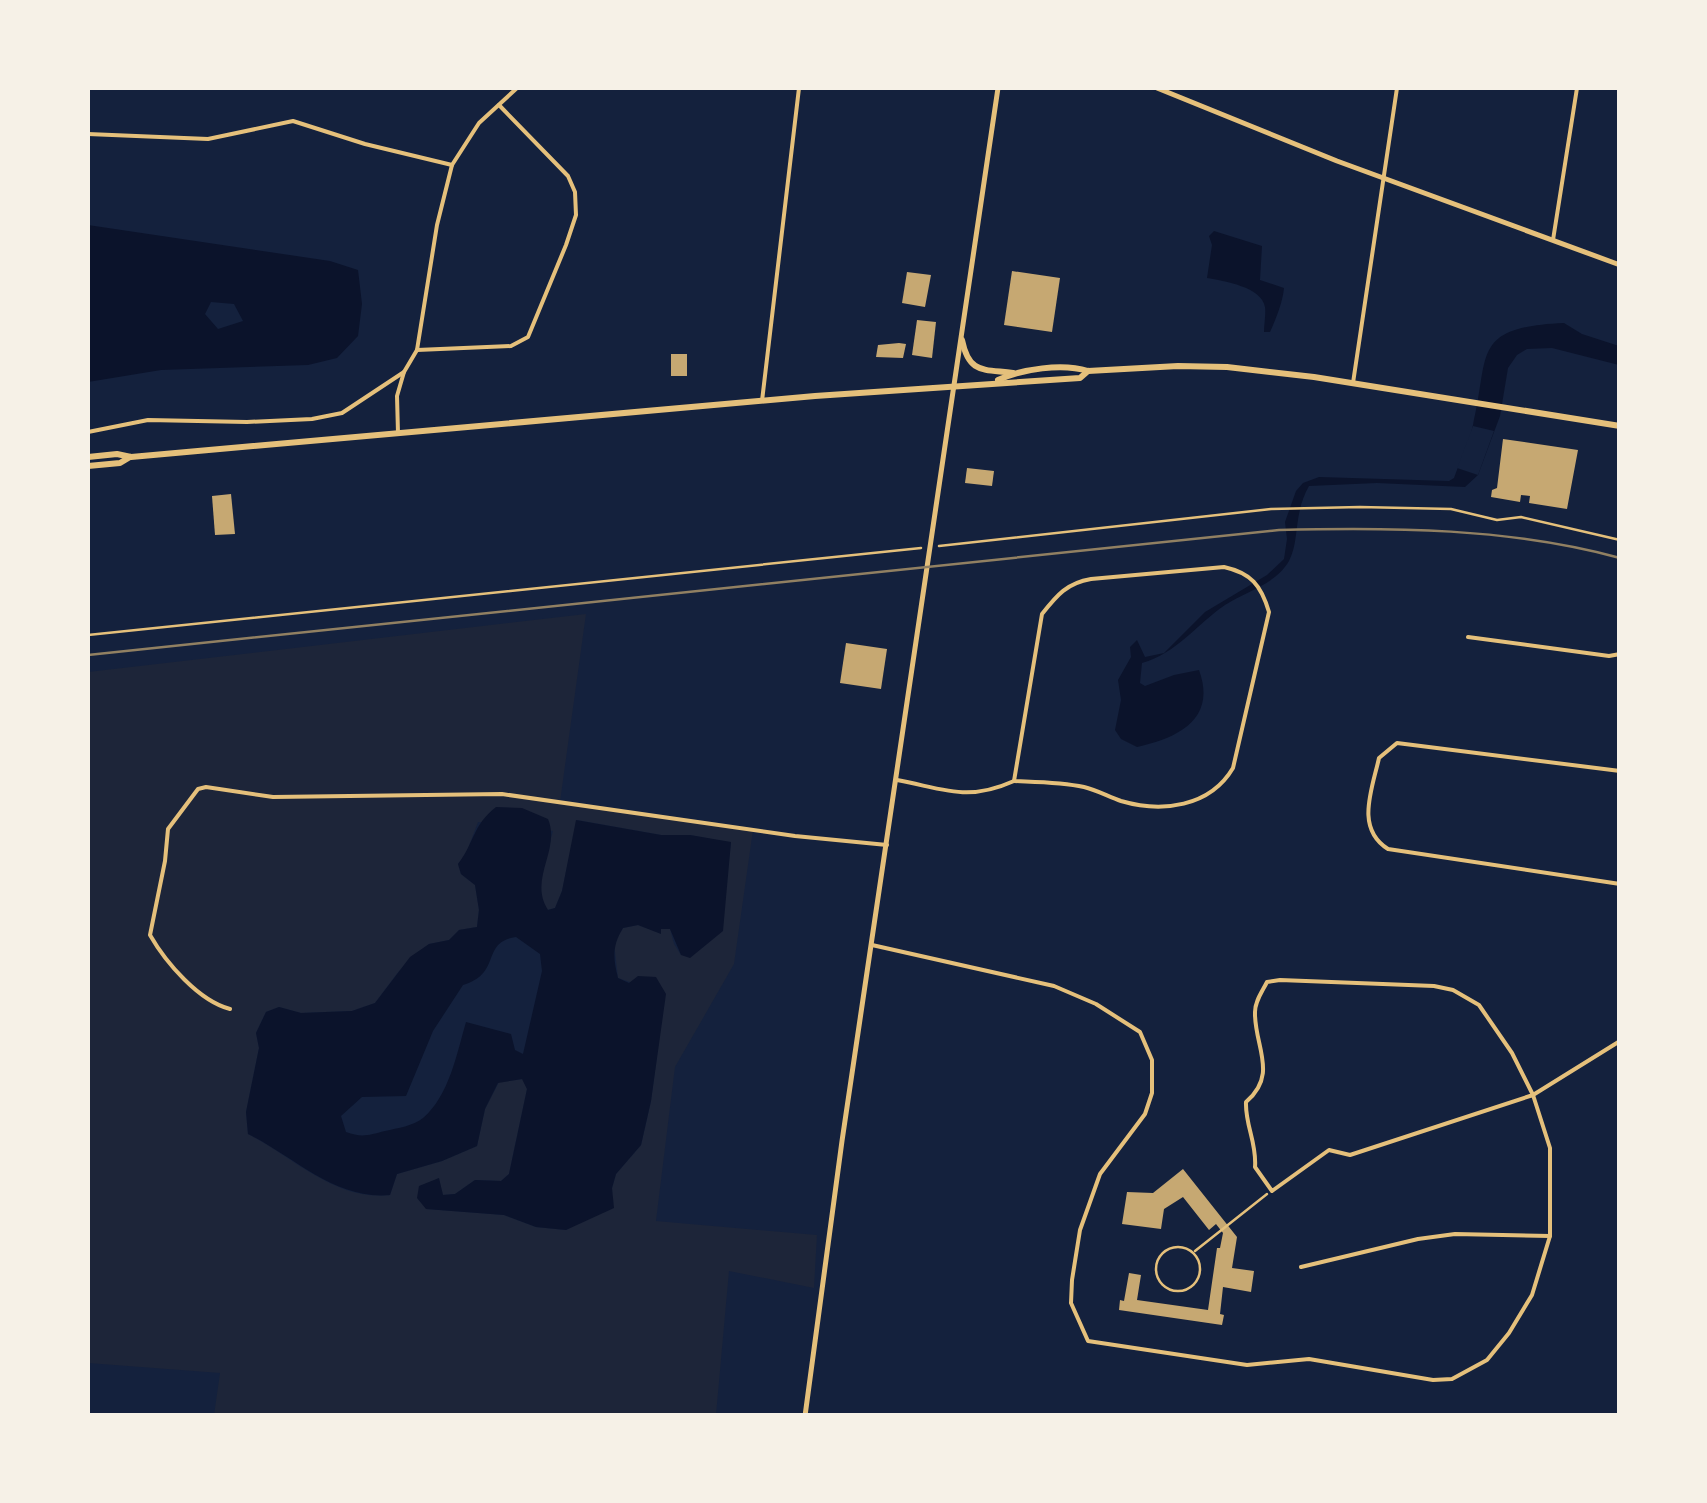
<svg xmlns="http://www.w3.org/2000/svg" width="1707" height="1503" viewBox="0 0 1707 1503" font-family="'Sofia Sans Condensed',sans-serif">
  <rect width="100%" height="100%" fill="#14213d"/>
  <path fill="#1d2539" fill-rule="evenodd" d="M586,614L560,802L753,830L734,964L675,1067L656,1221L817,1235L814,1288L729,1271L716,1415H214L220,1373L88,1363V672ZM577,820L661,835H690L731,843L729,859L681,955L674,944L670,929H661L660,933L638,925L623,928L614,943L618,978L665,994L651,1101L641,1145L616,1174L612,1188L590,1216L566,1230L536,1227L504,1215L427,1209L438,1178L443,1195L455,1194L475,1180L501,1181L509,1174L527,1089L523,1079L499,1082L485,1109L477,1146L442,1161L397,1174L390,1195C335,1201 294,1157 248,1134L246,1112L259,1048L256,1033L266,1012L279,1007L301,1013L352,1011L375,1003L399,971L429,944L449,940L459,930L477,927L479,910L475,885L461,874L458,864L466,854L478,822L553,831C546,857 532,885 547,910L555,908L562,891Z"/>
  <g fill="#0b132b" fill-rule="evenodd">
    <path d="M88,225L330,261L358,270L362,304L358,336L337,358L308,365L161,370L88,382ZM211,302L234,304L243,321L218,329L205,314Z"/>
    <path d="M1214,231L1262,246L1260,280L1284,288C1283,301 1276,319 1270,332H1264C1264,325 1266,314 1265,307C1262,287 1224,281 1207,278L1212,245L1209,236Z"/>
    <path d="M1564,323L1582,334L1619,346V365L1552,348L1527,349L1517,355L1508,368L1500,416L1478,475L1465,487L1377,483L1309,486C1293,514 1300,540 1289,561C1275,585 1246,591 1225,605C1196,625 1177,653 1142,663L1140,683L1145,686L1174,675L1199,670C1217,719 1178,738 1137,747L1121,739L1115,730L1121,700L1118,680L1131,657L1130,647L1137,640L1145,657L1164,653L1205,612L1267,575L1284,559L1287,539L1285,522L1296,491L1303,483L1319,477L1449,481L1454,478C1460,461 1469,443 1473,425C1490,355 1470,327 1564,323Z"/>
    <path d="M496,807L522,808L548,819C561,850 528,879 548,910L555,908L562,891L576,820L661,835H690L731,842L723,931L690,958L681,955L670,929H661V934L638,925L623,928C612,946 613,958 618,978L629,983L638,976L656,977L666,994L651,1101L641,1145L616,1174L612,1188L614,1208L566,1230L536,1227L504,1215L426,1209L417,1198L419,1186L439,1178L443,1195L455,1194L475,1180L501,1181L509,1174L527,1089L522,1079L498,1083L485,1109L477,1146L442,1161L397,1174L390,1195C334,1200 295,1157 248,1134L246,1112L259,1048L256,1033L266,1012L279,1007L301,1013L352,1011L375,1003L410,957L429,944L449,940L459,930L477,927L479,910L475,885L461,874L458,864C475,842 472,826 496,807ZM516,937L540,954L542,971L523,1054L515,1050L511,1034L466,1022C457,1053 449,1096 423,1118C413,1126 398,1128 385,1131C369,1135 362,1138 346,1132L341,1116L362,1097L406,1096L433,1031L463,985C503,973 480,942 516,937Z"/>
  </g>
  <polygon fill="#14213d" points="1473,426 1494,431 1478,475 1457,468"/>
  <g fill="#c6a872">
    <polygon points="1012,271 1060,278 1052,332 1004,325"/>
    <polygon points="907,272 931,275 925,307 902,303"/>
    <polygon points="917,320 936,322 932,358 912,355"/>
    <polygon points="899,343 906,344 903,358 876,357 878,345"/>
    <rect x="671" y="354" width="16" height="22"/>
    <polygon points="1503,439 1578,450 1567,509 1529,503 1530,496 1521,495 1520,502 1491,497 1492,490 1497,488"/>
    <polygon points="967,468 994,471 992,486 965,483"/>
    <polygon points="231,494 235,534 215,535 212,496"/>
    <polygon points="846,643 887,649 881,689 840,683"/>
    <polygon points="1183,1169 1237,1237 1232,1268 1254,1271 1251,1292 1223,1287 1220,1314 1224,1315 1222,1325 1119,1310 1120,1300 1124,1301 1129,1273 1141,1275 1137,1300 1208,1310 1217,1248 1220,1248 1223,1233 1216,1224 1209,1230 1183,1197 1164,1209 1161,1229 1122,1224 1127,1192 1153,1193"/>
  </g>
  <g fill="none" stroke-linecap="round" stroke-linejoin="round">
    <g stroke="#e5c07b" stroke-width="2.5">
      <polyline points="939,546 1271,509 1360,507 1451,509 1497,520 1521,517 1620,540"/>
      <polyline points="88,635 921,548"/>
      <circle cx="1178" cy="1269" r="22"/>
      <polyline points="1195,1251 1267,1194"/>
    </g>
    <g stroke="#e5c07b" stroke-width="4">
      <polyline points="88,134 208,139 293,121 365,144 452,165"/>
      <polyline points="1553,240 1577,88"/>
      <polyline points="417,350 511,346 528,337 566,245 576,215 575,192 568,176 499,105"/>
      <polyline points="1353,383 1397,88"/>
      <polyline points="762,401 799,88"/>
      <polyline points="88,432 148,420 247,422 312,419 342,413 404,372"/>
      <polyline points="398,433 397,396 404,372 417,350 437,225 452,165 479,123 517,88"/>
      <path d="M1224,567C1251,573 1261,585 1269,612L1233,768C1210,807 1162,813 1121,801C1109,797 1097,790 1084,787C1061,782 1038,782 1014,781L1042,614C1057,595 1067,583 1091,579Z"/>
      <polyline points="1468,637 1609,656 1620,654"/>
      <path d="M1620,771L1397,743L1379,758C1372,790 1355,828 1388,849L1620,884"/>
      <path d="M897,780C945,789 967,802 1014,781"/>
      <path d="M872,945L1054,986L1096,1004L1140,1032L1152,1060V1093L1145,1114L1100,1174L1080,1230L1072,1280L1071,1303L1088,1341L1247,1365L1309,1359L1433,1380L1452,1379L1487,1360L1509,1333L1532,1295L1550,1236V1148L1533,1095L1512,1053L1479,1005L1453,990L1434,986L1280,980L1267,982C1262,992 1255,1001 1255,1012C1254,1046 1279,1074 1246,1102C1245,1125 1257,1143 1255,1167L1272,1191L1329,1150L1350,1155L1533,1095L1620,1041"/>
      <path d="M230,1009C199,1001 166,963 150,935L165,861L168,829L198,789L206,787L273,797L502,794L795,836L887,845"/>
      <polyline points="1301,1267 1418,1239 1455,1234 1550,1236"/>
    </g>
    <g stroke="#e5c07b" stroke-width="5">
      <polyline points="1157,88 1337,161 1620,265"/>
      <polyline points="805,1416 842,1141 998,88"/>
    </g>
    <g stroke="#e5c07b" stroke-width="6">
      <path d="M962,340C969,374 983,369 1013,373"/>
      <path d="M998,380C1022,369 1062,363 1088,371L1178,366L1227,367L1314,377L1620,426"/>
      <polyline points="88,457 117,454 131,457 815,396 1080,378 1088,371"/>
      <polyline points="88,466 120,463 130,457"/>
    </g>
    <path stroke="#918062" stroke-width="2.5" d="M88,655L1279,530C1392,527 1510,528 1620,558"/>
  </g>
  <rect width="1707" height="1503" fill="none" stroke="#f6f1e7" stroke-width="180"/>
</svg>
